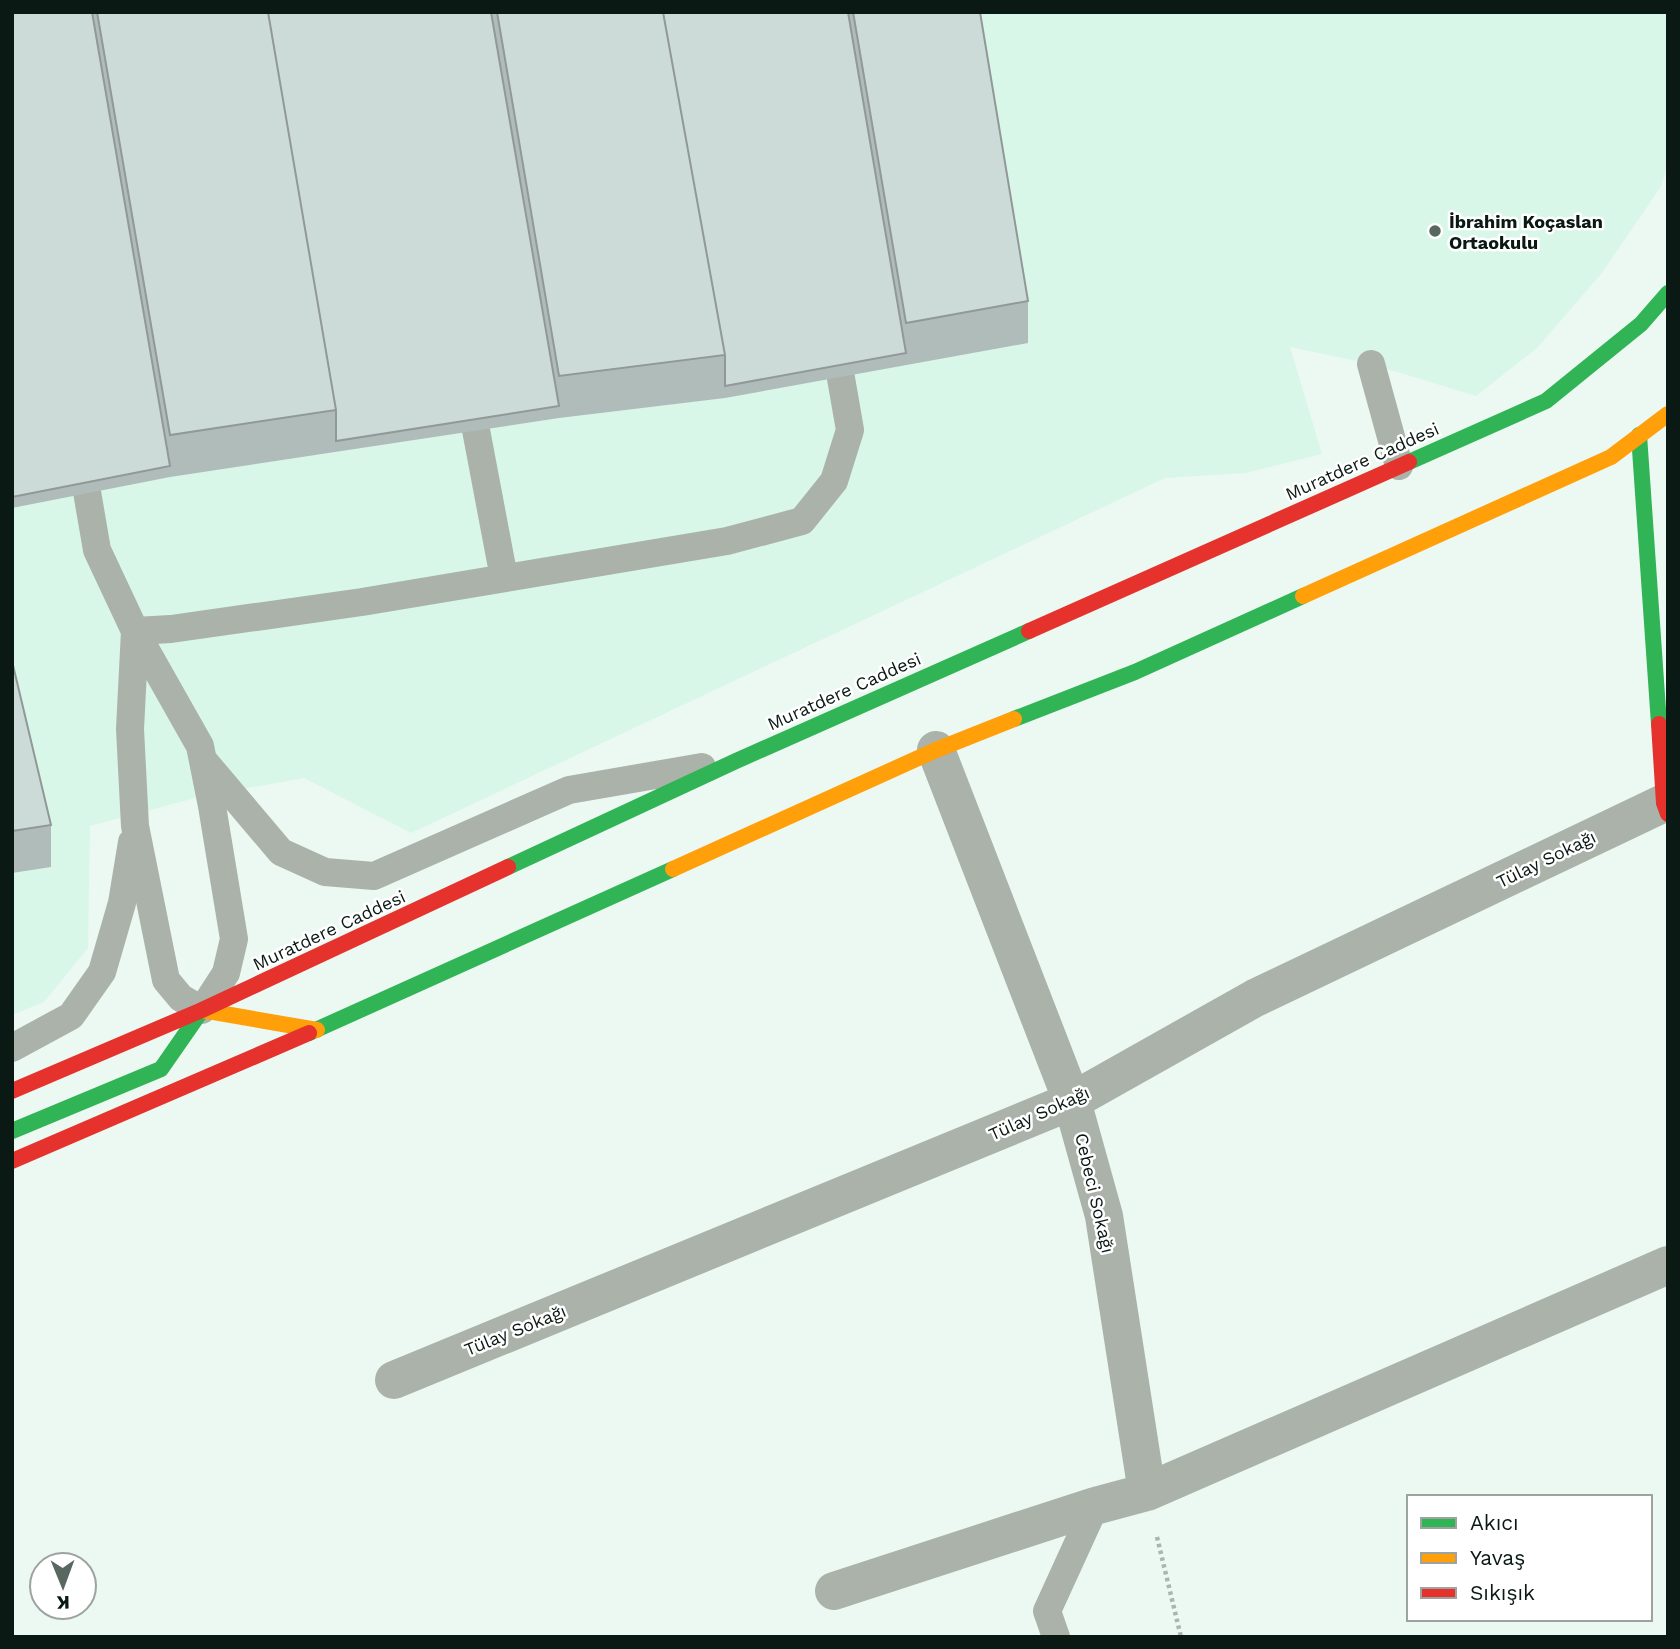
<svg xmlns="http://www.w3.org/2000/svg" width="1680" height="1649" font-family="'Work Sans',sans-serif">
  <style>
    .built { fill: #d8f7e9 }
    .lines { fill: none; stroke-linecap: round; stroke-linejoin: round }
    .path { stroke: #abb5ac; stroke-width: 4.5; stroke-dasharray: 3.5 3.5; stroke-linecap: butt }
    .lane { stroke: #aab2a9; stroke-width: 28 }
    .street { stroke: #aab2a9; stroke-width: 38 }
    .fast { stroke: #30b455; stroke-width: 16 }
    .slow { stroke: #ff9f0a; stroke-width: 16 }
    .jam { stroke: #e5322d; stroke-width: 16 }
    .wall { fill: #b0bcba }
    .building { fill: #cddbd8; stroke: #909997; stroke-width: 2 }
    .poi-dot { fill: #596761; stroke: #fff; stroke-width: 2.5 }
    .labels { text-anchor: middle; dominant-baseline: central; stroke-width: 5; stroke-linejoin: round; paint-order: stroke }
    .poi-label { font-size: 18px; font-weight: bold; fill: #0a1913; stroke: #fff; text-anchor: start }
    .street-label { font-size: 18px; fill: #0a1913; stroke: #fff }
  </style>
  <rect width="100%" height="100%" fill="#ecf8f2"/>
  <path class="built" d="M 12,12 L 1668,12 L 1668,165 L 1660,188 L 1601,274 L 1537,348 L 1476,396 L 1371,364 L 1290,347 L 1322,454 L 1246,473 L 1165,478 L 411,833 L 304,778 L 203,796 L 90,826 L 88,948 L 44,1002 L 12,1015 Z"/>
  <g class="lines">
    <path class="path" d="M 1157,1537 L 1181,1637"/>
    <path class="lane" d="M 1371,364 L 1399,466
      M 469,393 L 504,578
      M 81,457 L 97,550 L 135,631 L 171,629 L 362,602 L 727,541 L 802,521 L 834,481 L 850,430 L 834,338
      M 135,631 L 200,746 L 212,806 L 234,939 L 226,973 L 202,1010 L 181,998 L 166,980 L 135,826 L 130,729 Z
      M 204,761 L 281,852 L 325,872 L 374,876 L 569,790 L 702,767
      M 12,1048 L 71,1016 L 102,972 L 122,903 L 132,842
      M 1056,1637 L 1047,1611 L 1095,1506"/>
    <path class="street" d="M 936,750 L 1072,1101 L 1104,1216 L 1147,1492
      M 394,1380 L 1072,1101 L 1255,998 L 1664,803
      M 834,1591 L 1095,1506 L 1147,1492 L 1668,1265"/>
    <path class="fast" d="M 1639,435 L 1659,724
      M 1409,462 L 1546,401 L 1641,324 L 1668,293
      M 1014,719 L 1135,672 L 1303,596
      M 508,867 L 736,761 L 1029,631
      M 309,1033 L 673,869
      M 12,1131 L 161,1069 L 202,1010"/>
    <path class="slow" d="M 1303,596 L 1611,457 L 1668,414
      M 673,869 L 936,750 L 1014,719
      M 202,1010 L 317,1030"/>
    <path class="jam" d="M 1029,631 L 1409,462
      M 1659,724 L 1664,803 L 1668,814
      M 12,1091 L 202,1010 L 508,867
      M 12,1161 L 309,1033"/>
  </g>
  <path class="wall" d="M 12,12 L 980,12 L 1028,301 L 1028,343 L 725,398 L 559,418 L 170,477 L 12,508 Z
    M 12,661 L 51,825 L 51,867 L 12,873 Z"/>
  <path class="building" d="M 12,12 L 92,12 L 170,466 L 12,497 Z
    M 97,12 L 268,12 L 336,410 L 170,435 Z
    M 268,12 L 491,12 L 559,406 L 336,441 L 336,410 Z
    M 497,12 L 663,12 L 725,355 L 559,376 Z
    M 663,12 L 848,12 L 906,353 L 725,386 L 725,355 Z
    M 853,12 L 980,12 L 1028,301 L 906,323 Z
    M 12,661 L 51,825 L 12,831 Z"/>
  <circle class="poi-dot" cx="1435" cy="231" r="7"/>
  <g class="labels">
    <g class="poi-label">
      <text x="1449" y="221">İbrahim Koçaslan<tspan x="1449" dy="21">Ortaokulu</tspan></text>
    </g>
    <g class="street-label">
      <text transform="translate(1362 461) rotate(-24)">Muratdere Caddesi</text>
      <text transform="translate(844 691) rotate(-24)">Muratdere Caddesi</text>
      <text transform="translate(1546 859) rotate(-26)">Tülay Sokağı</text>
      <text transform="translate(329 930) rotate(-25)">Muratdere Caddesi</text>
      <text transform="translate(1039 1113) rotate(-24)">Tülay Sokağı</text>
      <text transform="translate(1095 1193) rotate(77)">Cebeci Sokağı</text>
      <text transform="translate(515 1330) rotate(-22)">Tülay Sokağı</text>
    </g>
  </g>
  <rect width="1680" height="1649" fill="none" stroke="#0a1913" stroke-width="28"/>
  <rect x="1407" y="1495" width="245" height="126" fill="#ffffff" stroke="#9da3a1" stroke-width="2"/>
  <rect x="1421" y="1518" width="35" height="10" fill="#30b455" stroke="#9da3a1" stroke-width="2"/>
  <text x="1470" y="1530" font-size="21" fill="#0a1913">Akıcı</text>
  <rect x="1421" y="1553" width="35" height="10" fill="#ff9f0a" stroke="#9da3a1" stroke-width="2"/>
  <text x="1470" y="1565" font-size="21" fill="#0a1913">Yavaş</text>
  <rect x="1421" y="1588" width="35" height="10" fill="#e5322d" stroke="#9da3a1" stroke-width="2"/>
  <text x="1470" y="1600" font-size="21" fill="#0a1913">Sıkışık</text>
  <g transform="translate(63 1586) rotate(179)"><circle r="33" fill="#ffffff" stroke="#9da3a1" stroke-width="2"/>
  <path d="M0-5L12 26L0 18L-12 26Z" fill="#596761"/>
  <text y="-10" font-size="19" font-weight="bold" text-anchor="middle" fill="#0a1913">K</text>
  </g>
</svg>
